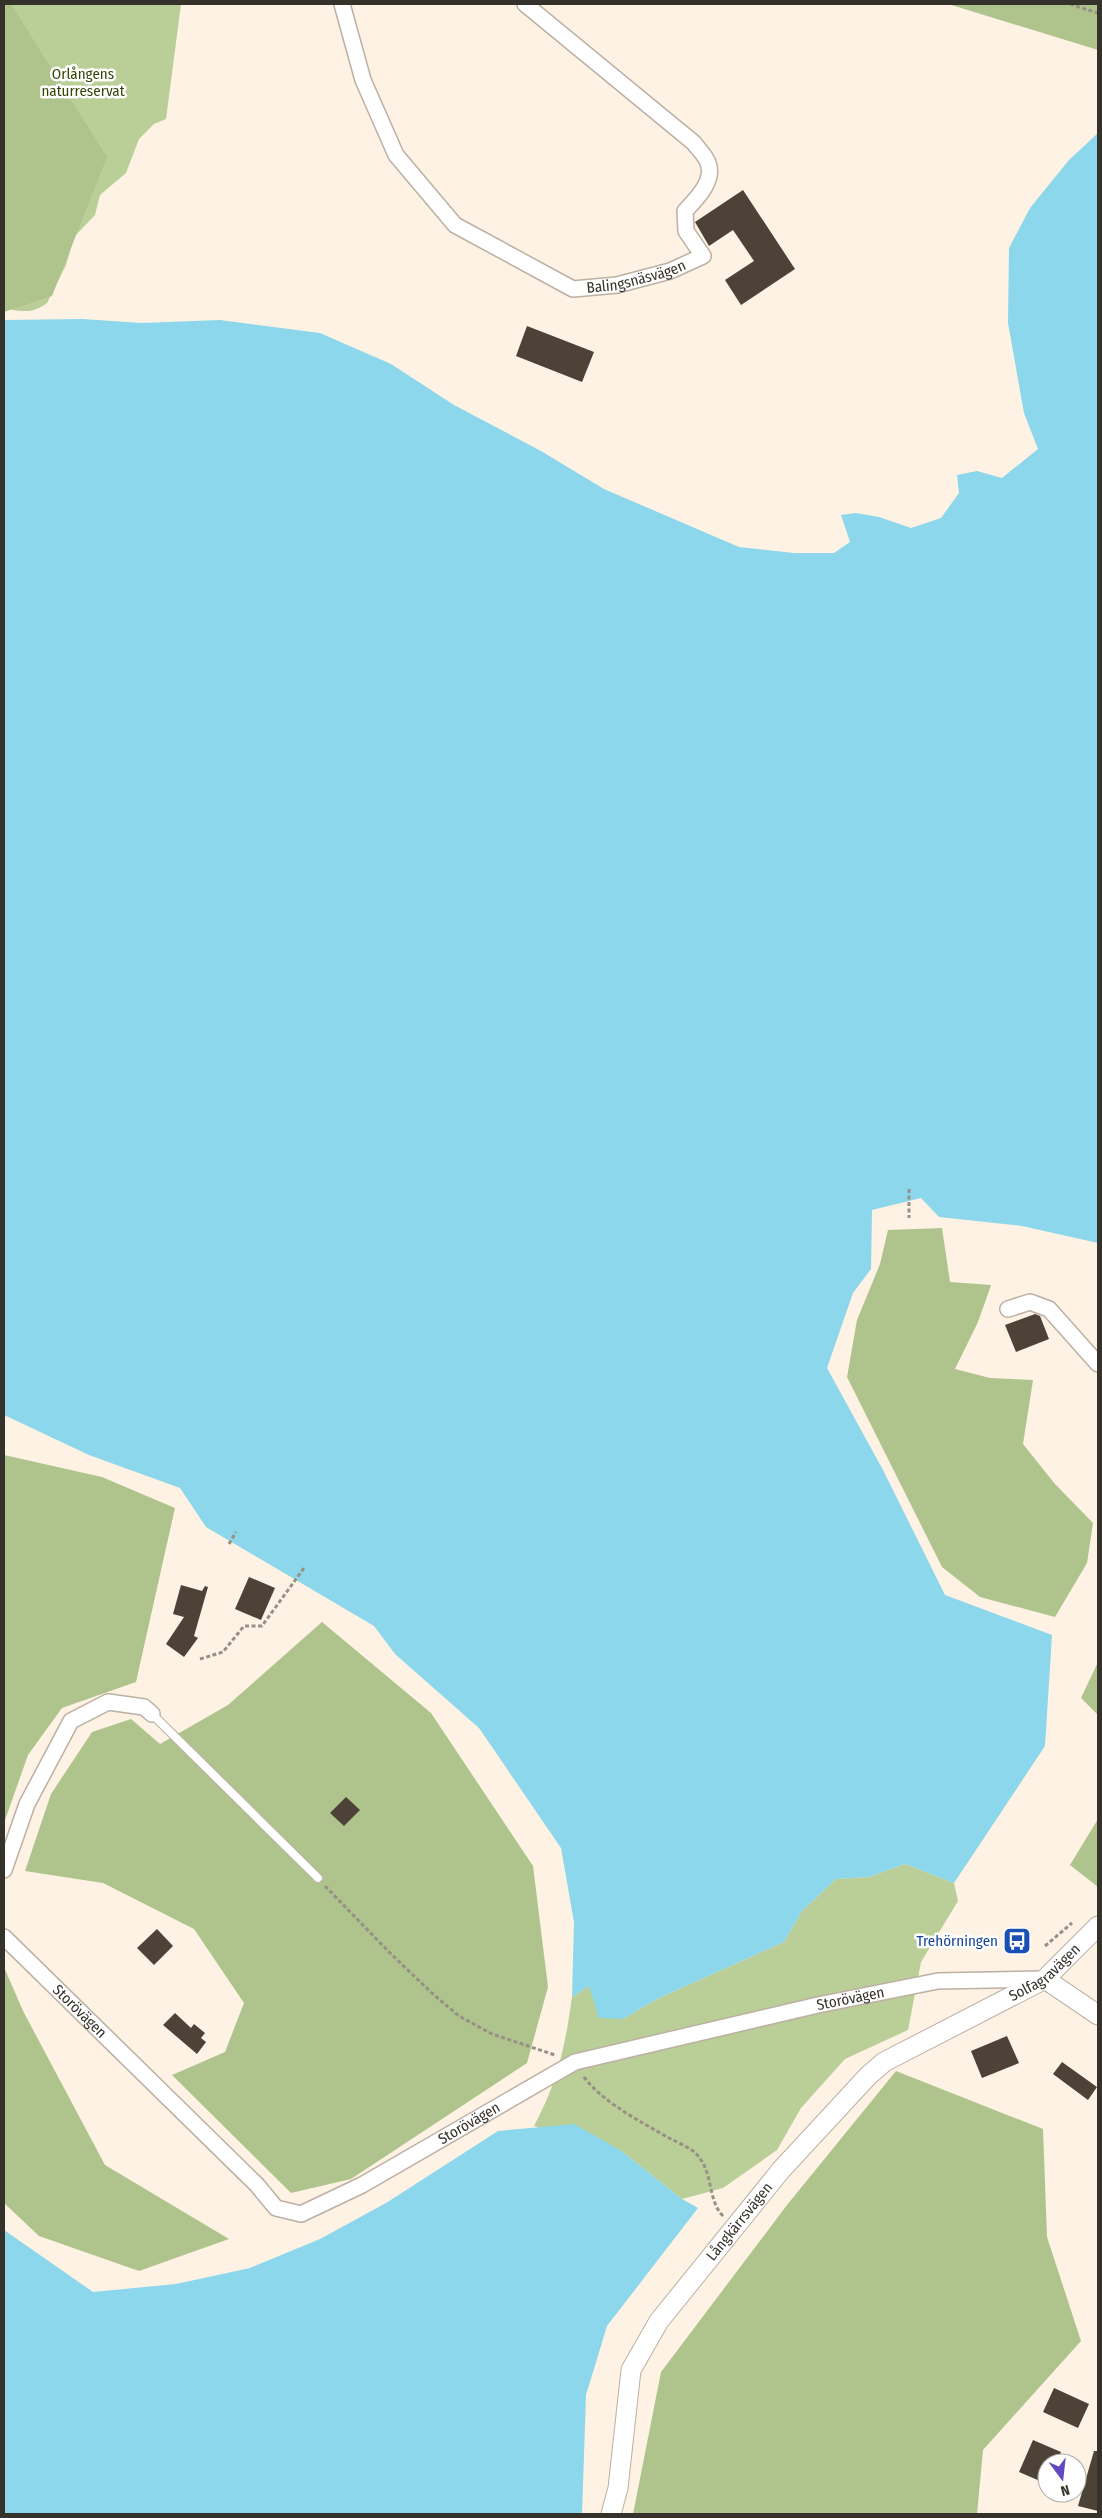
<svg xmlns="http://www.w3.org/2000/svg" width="1102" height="2518" font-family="'Fira Sans Condensed',sans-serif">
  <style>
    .green { fill: #bace97 }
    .forest { fill: #afc48c }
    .water { fill: #8cd7eb }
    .building { fill: #4c4237 }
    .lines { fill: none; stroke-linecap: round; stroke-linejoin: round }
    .service-casing { stroke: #bcb0a3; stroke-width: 10 }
    .minor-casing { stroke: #bcb0a3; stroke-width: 18 }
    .tertiary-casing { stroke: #bcb0a3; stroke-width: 21 }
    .path { stroke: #979085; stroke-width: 3; stroke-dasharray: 4 2.5; stroke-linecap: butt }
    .service { stroke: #fff; stroke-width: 8 }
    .minor { stroke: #fff; stroke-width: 15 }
    .tertiary { stroke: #fff; stroke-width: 19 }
    .labels { text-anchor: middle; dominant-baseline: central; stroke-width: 5; stroke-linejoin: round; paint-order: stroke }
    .park-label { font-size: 15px; fill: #364707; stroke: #fff }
    .street-label { font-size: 15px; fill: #35312b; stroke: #fff }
    .transit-label { font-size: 15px; fill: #164399; stroke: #fff; text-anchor: end }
  </style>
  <rect width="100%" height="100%" fill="#fdf2e3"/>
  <path class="green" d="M 4,4 L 181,4 L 166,119 L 154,124 L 139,139 L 126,173 L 100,195 L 95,215 L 74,237 L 66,265 L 47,303 C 36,312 25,312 12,310 Z
    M 905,1864 L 954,1883 L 958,1901 L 921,1962 L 908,2030 L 845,2059 L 801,2108 L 777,2150 L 723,2188 L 682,2199 L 620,2150 L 534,2126 C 558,2081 565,2047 572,1997 L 589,1986 L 623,2019 L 657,1999 L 784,1942 L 802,1911 L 836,1879 L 869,1877 Z"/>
  <path class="forest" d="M 4,4 L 11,4 L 107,157 L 52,296 L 4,312 Z
    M 948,4 L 1098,4 L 1098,50 Z
    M 942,1228 L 950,1282 L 991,1285 L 978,1322 L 955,1369 L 990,1378 L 1033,1380 L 1023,1444 L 1055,1484 L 1093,1523 L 1087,1563 L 1055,1617 L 980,1597 L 942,1567 L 847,1377 L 857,1320 L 880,1264 L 888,1230 Z
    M 4,1455 L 102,1477 L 175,1508 L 136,1682 L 62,1708 L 28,1755 L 4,1823 Z
    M 322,1622 L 431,1713 L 533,1866 L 548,1987 L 527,2063 L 351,2179 L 291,2193 L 172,2075 L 225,2052 L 244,2003 L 194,1929 L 103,1883 L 25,1871 L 51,1794 L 92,1732 L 131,1719 L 160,1744 L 228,1705 Z
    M 1098,1662 L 1098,1715 L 1081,1698 Z
    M 1098,1819 L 1098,1887 L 1070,1865 Z
    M 4,1967 L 23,2011 L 105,2165 L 229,2239 L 139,2271 L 39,2236 L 4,2203 Z
    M 896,2071 L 1043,2129 L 1047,2237 L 1081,2341 L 983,2450 L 977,2514 L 633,2514 L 661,2372 L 787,2205 Z"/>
  <path class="water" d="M 1098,133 L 1098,1243 L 1022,1226 L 939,1217 L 921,1198 L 872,1210 L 871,1269 L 853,1293 L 827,1368 L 883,1470 L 945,1595 L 1052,1635 L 1045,1746 L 954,1883 L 905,1864 L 869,1877 L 836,1879 L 802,1911 L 784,1942 L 657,1999 L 623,2019 L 599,2018 L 589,1986 L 572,1997 L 574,1922 L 561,1848 L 479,1728 L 395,1654 L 374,1626 L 206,1527 L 180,1488 L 89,1455 L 4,1415 L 4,320 L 83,319 L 141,323 L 220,320 L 320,333 L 391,364 L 454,405 L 541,451 L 604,489 L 739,547 L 793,553 L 834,553 L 850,542 L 841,515 L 856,513 L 879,517 L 911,528 L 941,518 L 959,493 L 957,475 L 977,471 L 1002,478 L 1038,449 L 1024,413 L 1008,323 L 1009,248 L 1030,208 L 1069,160 Z
    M 574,2124 L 620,2150 L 682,2199 L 698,2208 L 607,2326 L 586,2395 L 582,2514 L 4,2514 L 4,2230 L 93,2292 L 176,2284 L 250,2268 L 320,2239 L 386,2203 L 498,2131 Z"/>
  <path class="building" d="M 743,190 L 795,269 L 741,305 L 725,280 L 754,261 L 733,230 L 709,246 L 695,222 Z
    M 527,326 L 594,352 L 582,382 L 516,356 Z
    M 1035,1314 L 1040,1316 L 1049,1339 L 1016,1352 L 1005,1325 Z
    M 249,1577 L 275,1588 L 261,1620 L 235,1609 Z
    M 181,1585 L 202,1591 L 205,1586 L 208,1587 L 194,1636 L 198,1638 L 184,1657 L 166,1644 L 184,1617 L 173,1614 Z
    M 346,1797 L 360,1810 L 344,1826 L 330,1813 Z
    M 157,1929 L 173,1946 L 154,1965 L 137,1948 Z
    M 175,2013 L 191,2028 L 194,2024 L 205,2033 L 201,2038 L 206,2042 L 197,2054 L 163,2025 Z
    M 1007,2036 L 1019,2063 L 982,2078 L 971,2051 Z
    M 1062,2062 L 1097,2087 L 1088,2100 L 1053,2074 Z
    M 1054,2388 L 1089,2404 L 1078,2428 L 1043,2412 Z
    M 1033,2440 L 1061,2452 L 1057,2463 L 1047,2463 L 1047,2484 L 1019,2472 Z
    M 1094,2451 L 1098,2451 L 1098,2511 L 1078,2506 Z"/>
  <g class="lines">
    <defs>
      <path id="service" d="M 152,1714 L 318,1878"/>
      <g id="minor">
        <path id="s1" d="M 342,4 L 363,80 L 396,155 L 455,225 L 573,289 L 617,285 L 670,271 L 703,256 L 686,231 L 685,211 C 696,199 715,181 708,163 C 706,156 698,149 694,143 L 525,4"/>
        <path d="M 1008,1309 L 1030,1302 L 1049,1309 L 1098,1364"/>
        <path d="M 4,1870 L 27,1804 L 71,1721 L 108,1702 L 144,1707 L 152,1714"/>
        <path id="s2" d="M 4,1937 L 257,2185 L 276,2208 L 301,2214 L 362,2185 L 575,2062 L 818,2005 L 938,1981 L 1043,1979"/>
      </g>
      <g id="tertiary">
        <path d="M 1045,1979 L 1098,2015"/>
        <path id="s3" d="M 611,2514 L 618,2488 L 631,2370 L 659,2321 L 781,2170 L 868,2076 L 884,2062 L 1045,1979 L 1098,1926"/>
      </g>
    </defs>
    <use href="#service" class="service-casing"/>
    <use href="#minor" class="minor-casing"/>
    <use href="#tertiary" class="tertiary-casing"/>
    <path class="path" d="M 1070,4 L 1098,13
      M 909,1189 L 909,1218
      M 229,1544 L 236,1532
      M 200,1659 L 223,1652 L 244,1626 L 262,1626 L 304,1568
      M 325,1886 L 389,1952 L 434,1995 L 459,2016 L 492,2034 L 555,2055
      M 1045,1946 L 1072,1923
      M 584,2077 C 602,2102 643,2123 669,2138 C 677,2142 686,2146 693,2151 C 715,2169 706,2199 723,2216"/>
    <use href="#service" class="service"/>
    <use href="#minor" class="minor"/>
    <use href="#tertiary" class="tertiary"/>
  </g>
  <defs>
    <symbol id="bus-square" viewBox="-11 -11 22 22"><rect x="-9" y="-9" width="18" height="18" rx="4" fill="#1a4fb4" stroke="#fff"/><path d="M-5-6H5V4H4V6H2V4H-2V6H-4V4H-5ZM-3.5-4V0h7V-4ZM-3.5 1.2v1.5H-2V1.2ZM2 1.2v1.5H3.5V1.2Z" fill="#fff"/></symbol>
  </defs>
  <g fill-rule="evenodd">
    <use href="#bus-square" x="1001" y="1925" width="32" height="32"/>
  </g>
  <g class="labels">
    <g class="park-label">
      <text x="83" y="74">Orlångens<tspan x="83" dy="17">naturreservat</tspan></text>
    </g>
    <g class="street-label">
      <text stroke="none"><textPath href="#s1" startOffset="451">Balingsnäsvägen</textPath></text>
      <text stroke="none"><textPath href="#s3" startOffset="730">Solfagravägen</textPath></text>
      <text stroke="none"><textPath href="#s2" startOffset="1006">Storövägen</textPath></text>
      <text stroke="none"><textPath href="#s2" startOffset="106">Storövägen</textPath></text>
      <text stroke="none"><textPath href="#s2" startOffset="601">Storövägen</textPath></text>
      <text stroke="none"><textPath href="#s3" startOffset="330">Långkärrsvägen</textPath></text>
    </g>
    <g class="transit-label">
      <text x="998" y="1941">Trehörningen</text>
    </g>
  </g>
  <rect width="1102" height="2518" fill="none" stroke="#35312b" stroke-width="10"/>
  <g transform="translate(1062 2478) rotate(165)"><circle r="24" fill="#ffffff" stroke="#aeadaa"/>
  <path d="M0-4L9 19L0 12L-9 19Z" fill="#6248c1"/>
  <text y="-8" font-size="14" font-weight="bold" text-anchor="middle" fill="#35312b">N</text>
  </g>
</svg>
